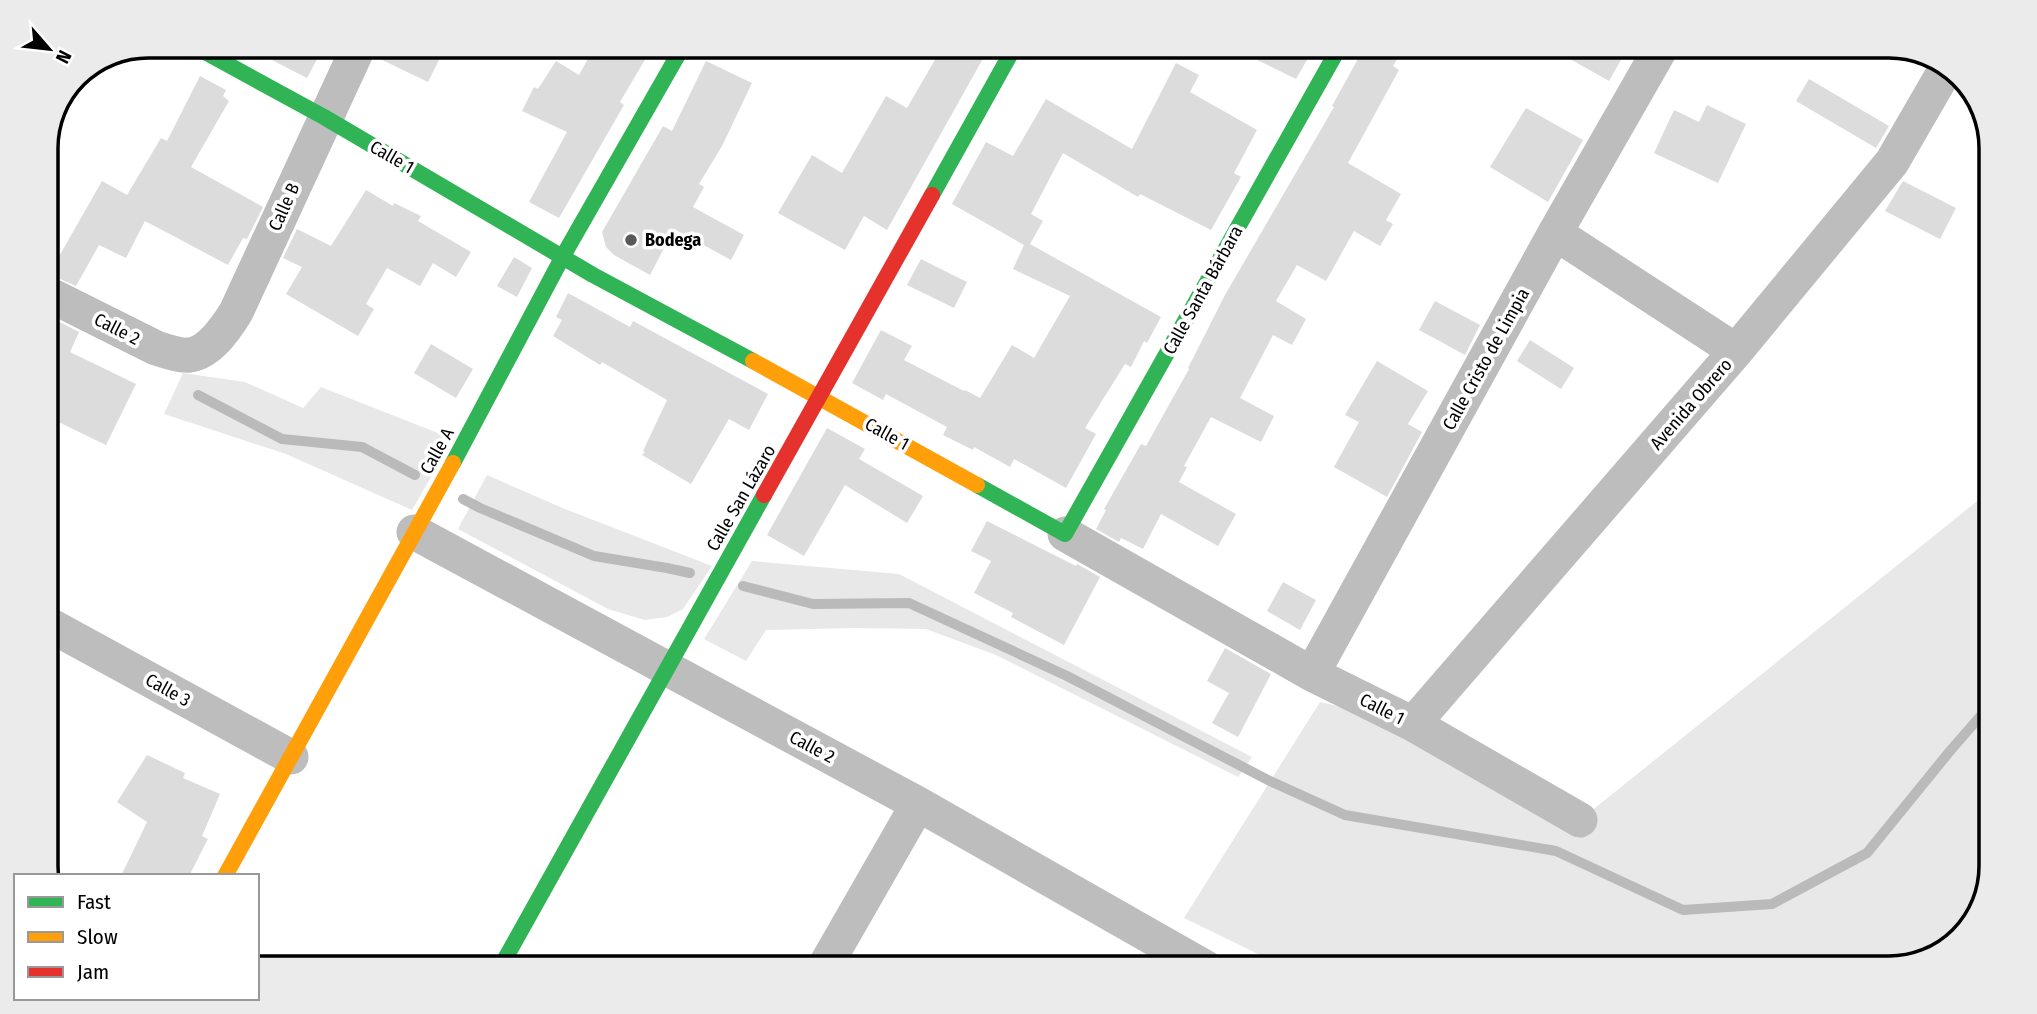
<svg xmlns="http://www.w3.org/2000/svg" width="2037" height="1014" font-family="'Fira Sans Condensed',sans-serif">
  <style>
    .green { fill: #e8e8e8 }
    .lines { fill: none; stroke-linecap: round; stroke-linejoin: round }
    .stream { stroke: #bababa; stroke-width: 10 }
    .building { fill: #dcdcdc }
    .street { stroke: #bdbdbd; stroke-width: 35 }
    .fast { stroke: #30b455; stroke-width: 16 }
    .slow { stroke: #ff9f0a; stroke-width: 16 }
    .jam { stroke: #e5322d; stroke-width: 16 }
    .poi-dot { fill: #595959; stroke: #fff; stroke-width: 2.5 }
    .labels { text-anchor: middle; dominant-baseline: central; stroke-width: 7; stroke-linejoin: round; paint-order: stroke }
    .street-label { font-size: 18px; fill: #000; stroke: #fff }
    .poi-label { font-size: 18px; font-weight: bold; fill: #000; stroke: #fff; text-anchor: start }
    .rim { fill: none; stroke: #000; stroke-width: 3.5 }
  </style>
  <rect width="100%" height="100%" fill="#fff"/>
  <path class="green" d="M 183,373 L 245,382 L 303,408 L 321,387 L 453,439 L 412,510 L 286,454 L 164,414 Z
    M 487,475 L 565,509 L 712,566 L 683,609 L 667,617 L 645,620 L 608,609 L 458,529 Z
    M 1991,490 L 1991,866 L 1981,911 L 1946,952 L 1890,968 L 1287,968 L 1184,918 L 1320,702 L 1413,724 L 1580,820 Z
    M 752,561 L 899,574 L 1252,757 L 1238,777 L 996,655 L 926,629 L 856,628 L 766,630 L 746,661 L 704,639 Z"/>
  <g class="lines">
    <path class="stream" d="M 198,395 L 282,439 L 362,447 L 415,475
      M 463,499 L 480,508 L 594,556 L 667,568 L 690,573
      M 743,586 L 813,604 L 909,603 L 1067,676 L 1270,781 L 1345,815 L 1556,851 L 1683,910 L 1772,904 L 1867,853 L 1950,751 L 1991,704"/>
  </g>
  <path class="building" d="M 245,46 L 324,46 L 307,78 Z
    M 379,46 L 446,46 L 428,82 L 376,57 Z
    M 595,46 L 653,46 L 620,102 L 624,105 L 559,218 L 529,202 L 567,132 L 522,111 L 534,87 L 538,89 L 556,61 L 579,75 Z
    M 943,46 L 990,46 L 887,230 L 864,216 L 845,250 L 778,213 L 812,155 L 842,173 L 886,96 L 907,108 Z
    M 1229,46 L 1315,46 L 1296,79 Z
    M 1362,46 L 1405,46 L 1393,66 L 1399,70 L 1348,163 L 1401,194 L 1386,220 L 1393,224 L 1380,246 L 1354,231 L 1326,281 L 1297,265 L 1276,301 L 1306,319 L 1292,345 L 1273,335 L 1240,398 L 1274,416 L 1261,442 L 1211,417 L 1184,466 L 1187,467 L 1179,482 L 1236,514 L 1218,546 L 1161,514 L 1143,549 L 1121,538 L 1119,542 L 1096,529 L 1106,510 L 1104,509 L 1141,444 L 1146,446 L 1189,369 L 1188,368 L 1225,295 L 1334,107 L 1332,106 L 1359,57 Z
    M 1547,46 L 1629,46 L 1609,81 Z
    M 706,61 L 752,83 L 722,146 L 699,184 L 704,187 L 693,207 L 744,235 L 731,260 L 674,229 L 650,275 L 614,255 L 606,247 L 602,232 L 663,126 L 672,131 Z
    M 1176,63 L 1199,75 L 1190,92 L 1257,130 L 1234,173 L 1241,177 L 1211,230 L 1140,194 L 1138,197 L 1063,153 L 1031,214 L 1043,221 L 1030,244 L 1161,317 L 1147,343 L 1144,341 L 1131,367 L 1125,364 L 1085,428 L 1096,434 L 1066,488 L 1014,459 L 1010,467 L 974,447 L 973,450 L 943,435 L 947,427 L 886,394 L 883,400 L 852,383 L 881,330 L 912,346 L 904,360 L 964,391 L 965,390 L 980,398 L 1012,345 L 1034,358 L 1070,296 L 1013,269 L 1024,245 L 952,204 L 986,142 L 1013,156 L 1046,99 L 1132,149 Z
    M 200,76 L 226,90 L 223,96 L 229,101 L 191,167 L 263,207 L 247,239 L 243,238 L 228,265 L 145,221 L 126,258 L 99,245 L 76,286 L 49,274 L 102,181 L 127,195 L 161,138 L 167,141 Z
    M 1809,79 L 1889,126 L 1876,148 L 1796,101 Z
    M 1707,105 L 1746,124 L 1718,183 L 1654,153 L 1674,110 L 1699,122 Z
    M 1526,108 L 1583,140 L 1548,202 L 1490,167 Z
    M 1903,181 L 1956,208 L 1940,239 L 1885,211 Z
    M 366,190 L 393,206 L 394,203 L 421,216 L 418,221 L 471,252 L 456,277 L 433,263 L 420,286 L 387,268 L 366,304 L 374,309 L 358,336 L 286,294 L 302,267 L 283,258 L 297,229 L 331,246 Z
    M 514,257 L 532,268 L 517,297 L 497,286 Z
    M 921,259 L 967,282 L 954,308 L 907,285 Z
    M 568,293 L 630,327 L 633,321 L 768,394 L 749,430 L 729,419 L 691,484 L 642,455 L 645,452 L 643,451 L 667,400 L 602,362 L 600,365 L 553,336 L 562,320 L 556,317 Z
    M 1435,301 L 1480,325 L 1465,355 L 1419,330 Z
    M 46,315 L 79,332 L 70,352 L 136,384 L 106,445 L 46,416 Z
    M 1530,340 L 1574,368 L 1561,389 L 1517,361 Z
    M 431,344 L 473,369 L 456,398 L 414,373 Z
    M 1377,361 L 1428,391 L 1408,424 L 1422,432 L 1387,497 L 1334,467 L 1359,422 L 1345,415 Z
    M 827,428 L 865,449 L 859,459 L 923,496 L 907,523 L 845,485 L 804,556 L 767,535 Z
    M 987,521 L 1076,566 L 1077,564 L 1100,577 L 1064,645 L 1011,617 L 1013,613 L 974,593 L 991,561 L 971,551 Z
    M 1283,582 L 1316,600 L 1300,630 L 1267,611 Z
    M 1225,648 L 1271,674 L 1238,737 L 1212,723 L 1229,693 L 1207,681 Z
    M 147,755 L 185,773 L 183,778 L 220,794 L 202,836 L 208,839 L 189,876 L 121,876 L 147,822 L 117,802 Z"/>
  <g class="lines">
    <path class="street" d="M 1555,233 L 1736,351
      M 46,293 L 156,348 C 166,351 179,356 190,355 C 210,352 226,328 236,312 L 359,46
      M 414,532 L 918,804 L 1206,968
      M 1065,534 L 1312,674 L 1413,724 L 1580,820
      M 46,623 L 291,757
      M 1312,674 L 1555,233 L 1662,46
      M 1413,724 L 1736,351 L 1892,162 L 1947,67
      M 824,968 L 918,804"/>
    <path class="fast" d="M 194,46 L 324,117 L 593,275 L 753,361
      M 932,195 L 1015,46
      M 453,463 L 563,256 L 683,46
      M 977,485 L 1065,534 L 1340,46
      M 500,968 L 764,495"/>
    <path class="slow" d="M 753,361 L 977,485
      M 225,876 L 453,463"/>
    <path class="jam" d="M 764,495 L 932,195"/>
  </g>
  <circle class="poi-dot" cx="631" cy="240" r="7"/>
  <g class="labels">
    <g class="street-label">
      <text transform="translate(392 157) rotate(30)">Calle 1</text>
      <text transform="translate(284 207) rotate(-66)">Calle B</text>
      <text transform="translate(1203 290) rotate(-61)">Calle Santa Bárbara</text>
      <text transform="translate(117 329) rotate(27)">Calle 2</text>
      <text transform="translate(1486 359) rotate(-61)">Calle Cristo de Limpia</text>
      <text transform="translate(1691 404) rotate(-49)">Avenida Obrero</text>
      <text transform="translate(887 434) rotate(29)">Calle 1</text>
      <text transform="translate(437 451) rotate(-61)">Calle A</text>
      <text transform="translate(741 498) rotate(-60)">Calle San Lázaro</text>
      <text transform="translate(168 690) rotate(29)">Calle 3</text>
      <text transform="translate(1382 709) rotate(27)">Calle 1</text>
      <text transform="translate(812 747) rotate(28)">Calle 2</text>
    </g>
    <g class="poi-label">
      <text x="645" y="240">Bodega</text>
    </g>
  </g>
  <path d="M0 0H2037V1014H0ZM148 58H1889A90 90 0 0 1 1979 148V866A90 90 0 0 1 1889 956H148A90 90 0 0 1 58 866V148A90 90 0 0 1 148 58Z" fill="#ebebeb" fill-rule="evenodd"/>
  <path class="rim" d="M148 58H1889A90 90 0 0 1 1979 148V866A90 90 0 0 1 1889 956H148A90 90 0 0 1 58 866V148A90 90 0 0 1 148 58Z"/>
  <rect x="14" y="874" width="245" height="126" fill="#ffffff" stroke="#999999" stroke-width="2"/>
  <rect x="28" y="897" width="35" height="10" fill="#30b455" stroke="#999999" stroke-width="2"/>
  <text x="77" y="909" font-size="21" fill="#000000">Fast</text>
  <rect x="28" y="932" width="35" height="10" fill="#ff9f0a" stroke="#999999" stroke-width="2"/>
  <text x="77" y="944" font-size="21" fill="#000000">Slow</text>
  <rect x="28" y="967" width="35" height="10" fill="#e5322d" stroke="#999999" stroke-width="2"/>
  <text x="77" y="979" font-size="21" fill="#000000">Jam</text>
  <g transform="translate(49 49) rotate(118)" stroke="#ffffff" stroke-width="5" paint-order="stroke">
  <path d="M0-5L12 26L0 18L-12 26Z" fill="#000000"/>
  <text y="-10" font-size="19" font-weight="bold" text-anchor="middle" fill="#000000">N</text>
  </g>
</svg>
